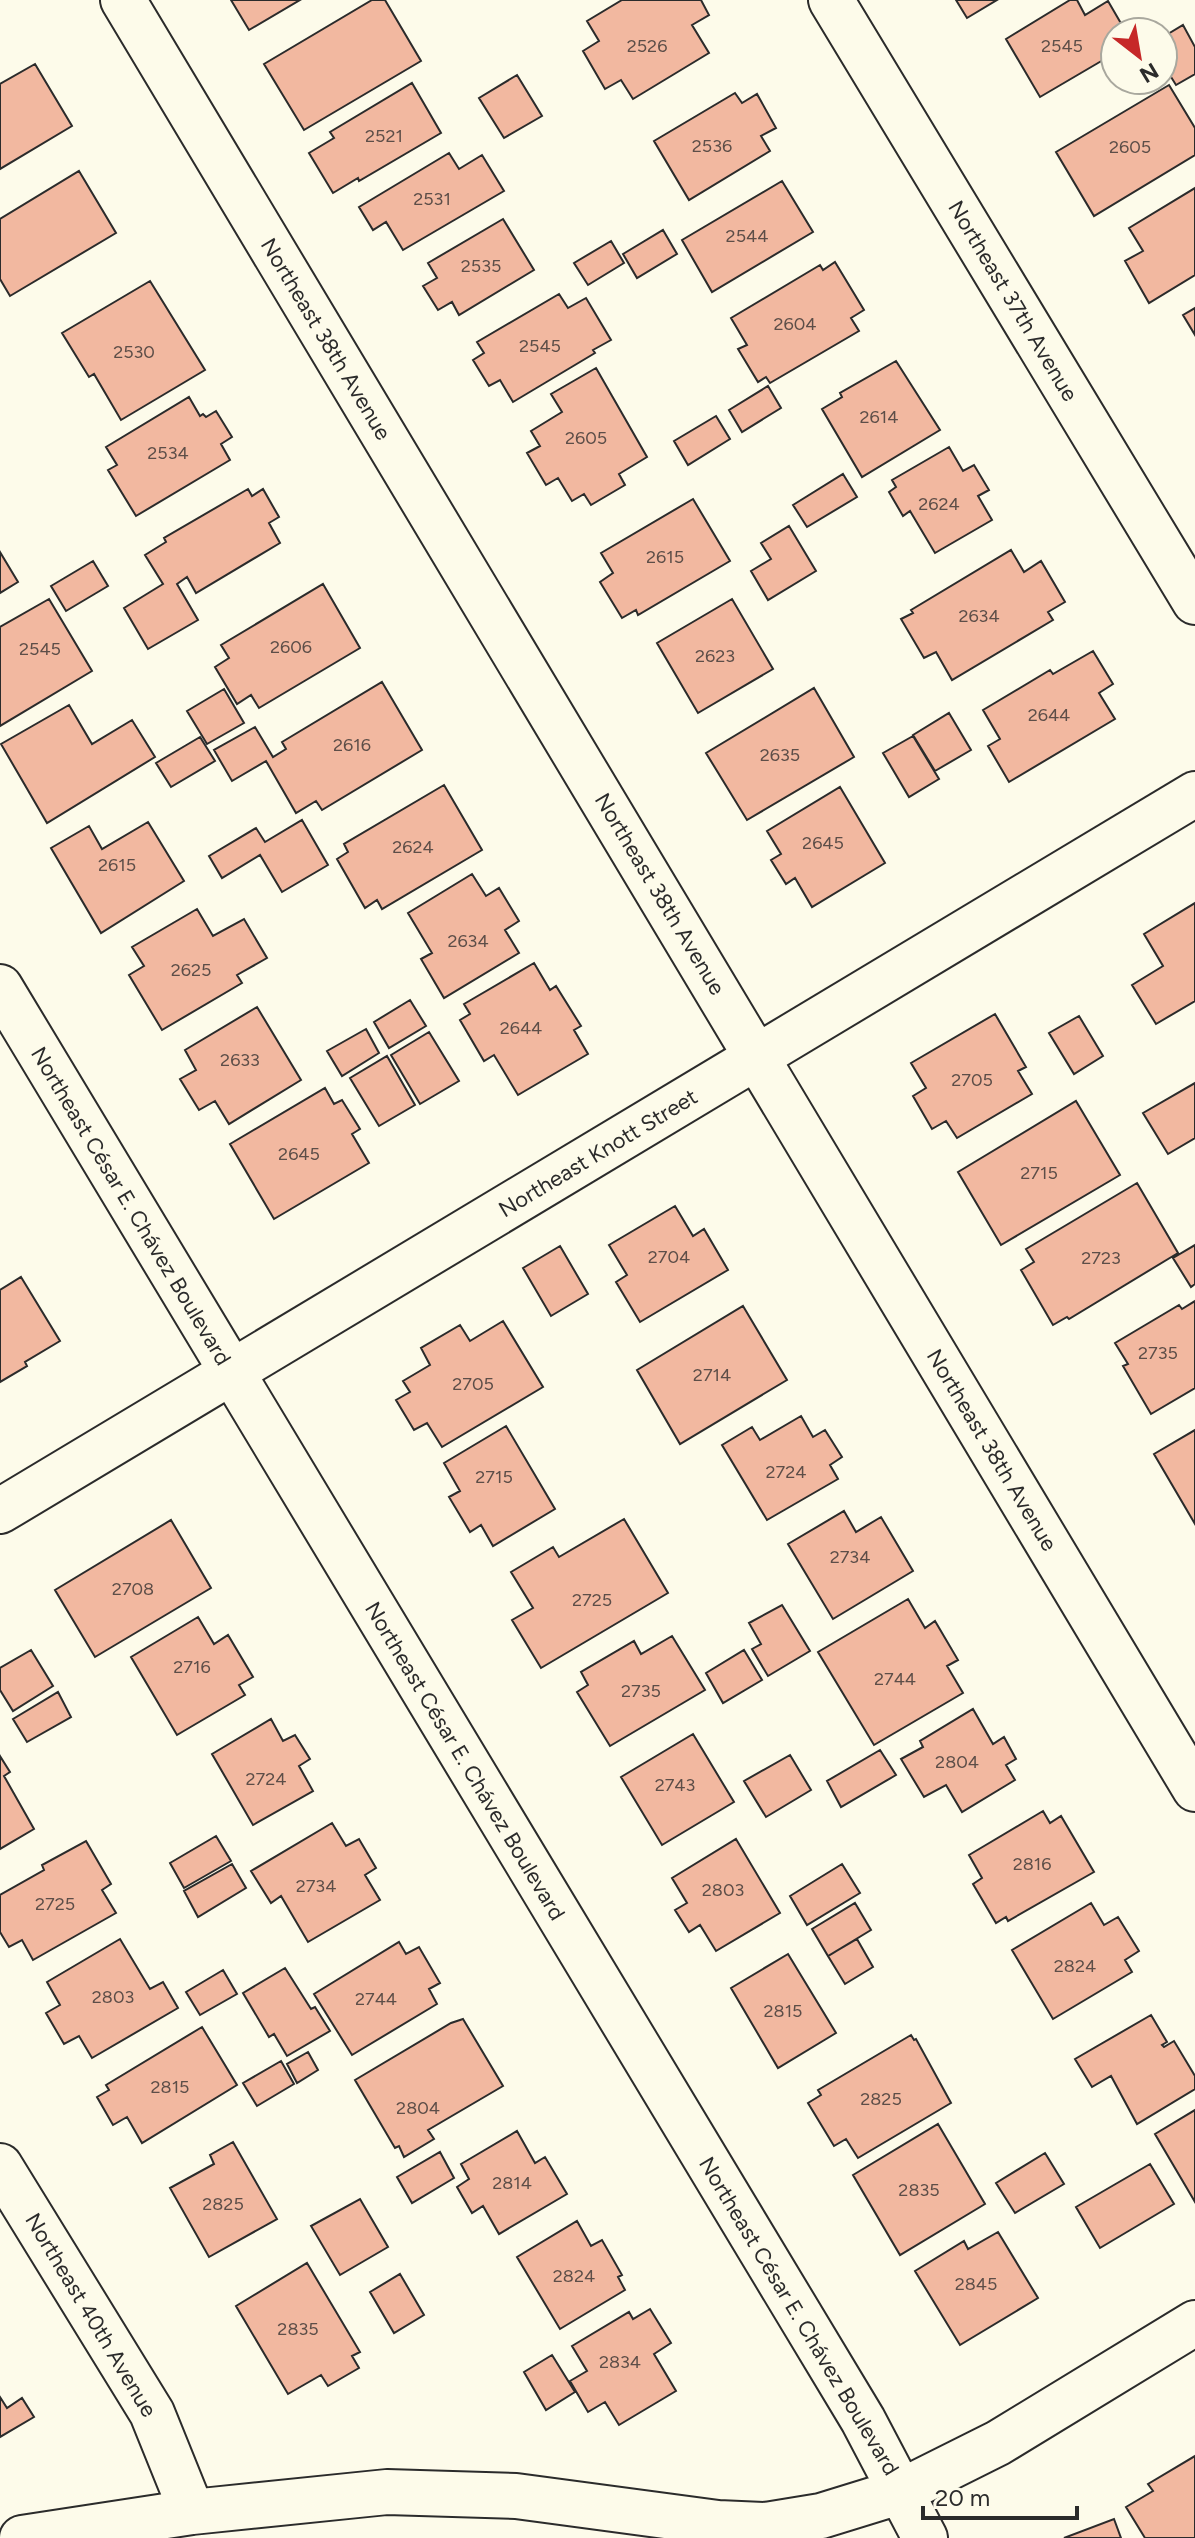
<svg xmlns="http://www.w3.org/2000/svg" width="1195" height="2538" font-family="Figtree,sans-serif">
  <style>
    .building { fill: #f2b8a0; stroke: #2b2b2b; stroke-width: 2 }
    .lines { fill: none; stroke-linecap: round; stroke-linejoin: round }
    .street-casing { stroke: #2b2b2b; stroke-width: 48 }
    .secondary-casing { stroke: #2b2b2b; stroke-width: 48 }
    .street { stroke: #fdfbea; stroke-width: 44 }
    .secondary { stroke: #fdfbea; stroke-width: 44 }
    .labels { text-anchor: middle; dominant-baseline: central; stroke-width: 6; stroke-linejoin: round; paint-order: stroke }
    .number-label { font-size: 18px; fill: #5d4e48 }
    .street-label { font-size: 22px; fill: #2b2b2b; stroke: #fdfbea }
  </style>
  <rect width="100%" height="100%" fill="#fdfbea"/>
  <path class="building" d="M 231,0 L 300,0 L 249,30 Z
    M 372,0 L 385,0 L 421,61 L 304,130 L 264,64 Z
    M 622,0 L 701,0 L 709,15 L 692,25 L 709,53 L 633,99 L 621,80 L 605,89 L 583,51 L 599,41 L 587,21 Z
    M 956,0 L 997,0 L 967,18 Z
    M 1070,0 L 1077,0 L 1085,15 L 1108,1 L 1126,32 L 1115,32 L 1115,53 L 1040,97 L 1006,39 Z
    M 1183,25 L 1195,47 L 1195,74 L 1176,85 L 1163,64 L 1163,37 Z
    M 35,64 L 72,126 L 0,169 L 0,84 Z
    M 517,75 L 542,116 L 504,138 L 479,98 Z
    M 412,83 L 441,133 L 359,181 L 358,178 L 333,193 L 309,153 L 334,138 L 330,132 Z
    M 1169,85 L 1195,128 L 1195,155 L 1094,216 L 1056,152 Z
    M 735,93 L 742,103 L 757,94 L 776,128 L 761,136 L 770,151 L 689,200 L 654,141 Z
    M 449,153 L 459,169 L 482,155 L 504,191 L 403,250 L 386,222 L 373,230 L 359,207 Z
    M 79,171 L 116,233 L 10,296 L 0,279 L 0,219 Z
    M 782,181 L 813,232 L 712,292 L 682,240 Z
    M 1195,188 L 1195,275 L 1149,303 L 1125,261 L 1143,251 L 1129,228 Z
    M 503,219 L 534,270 L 459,315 L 452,302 L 438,310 L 423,286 L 437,278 L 428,263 Z
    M 663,230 L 677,254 L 637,278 L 623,254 Z
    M 611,241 L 624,263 L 588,285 L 574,263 Z
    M 835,262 L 864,310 L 851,318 L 859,331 L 770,383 L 766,377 L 758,382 L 738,349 L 747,345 L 731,318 L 820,265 L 823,270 Z
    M 150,281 L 205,370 L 121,420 L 94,374 L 89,377 L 62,333 Z
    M 559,294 L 568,308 L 586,298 L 611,340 L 593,350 L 595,353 L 513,402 L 500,380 L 489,386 L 473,360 L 484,353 L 477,342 Z
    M 1195,308 L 1195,335 L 1183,315 Z
    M 896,361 L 940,430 L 862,477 L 822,409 L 842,397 L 840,393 Z
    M 596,368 L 647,457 L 619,474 L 625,485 L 591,505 L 584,494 L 572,501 L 558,478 L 546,485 L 527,453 L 540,446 L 531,431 L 562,412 L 551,394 Z
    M 768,386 L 781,408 L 742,432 L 729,410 Z
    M 189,397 L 200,416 L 203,414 L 206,417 L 216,411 L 232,437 L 221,444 L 230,460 L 136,516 L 108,470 L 117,465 L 106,447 Z
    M 716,416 L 730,439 L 688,465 L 674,441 Z
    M 949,447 L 963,471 L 974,465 L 989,490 L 978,496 L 992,520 L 935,553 L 910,511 L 903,516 L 889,492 L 896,487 L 892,480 Z
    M 843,474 L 857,497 L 807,527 L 793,505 Z
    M 248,489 L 252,496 L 263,489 L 279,517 L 269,523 L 280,543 L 196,593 L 187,577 L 177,584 L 198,620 L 148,649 L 124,608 L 163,584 L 145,555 L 166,542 L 164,538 Z
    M 693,499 L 730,561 L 638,615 L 636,610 L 622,618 L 600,582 L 613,573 L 601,553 Z
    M 789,526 L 816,571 L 768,600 L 751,571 L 771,559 L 761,543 Z
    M 1011,550 L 1024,572 L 1041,561 L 1065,602 L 1048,612 L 1053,620 L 952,680 L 936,652 L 924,658 L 901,619 L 913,613 L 911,610 Z
    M 0,552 L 18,582 L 0,593 Z
    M 93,561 L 108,586 L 66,611 L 51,586 Z
    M 323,584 L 360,648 L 259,708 L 251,695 L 237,704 L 215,667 L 229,658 L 221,645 Z
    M 49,599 L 92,671 L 0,726 L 0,627 Z
    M 732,599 L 773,669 L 698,713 L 657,643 Z
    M 1093,651 L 1113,684 L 1099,693 L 1115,719 L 1009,782 L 988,746 L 1000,739 L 983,710 L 1050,670 L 1053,674 Z
    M 382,682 L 422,750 L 322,810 L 316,801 L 296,813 L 266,761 L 232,781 L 214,750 L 255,727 L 273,757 L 286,749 L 282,742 Z
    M 814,688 L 854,757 L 747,820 L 706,753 Z
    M 224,689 L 244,723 L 207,744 L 187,711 Z
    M 69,705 L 92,744 L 132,720 L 155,757 L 47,823 L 1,744 Z
    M 949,713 L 971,750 L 935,771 L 913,735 Z
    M 913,736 L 939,779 L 909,797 L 883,753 Z
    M 200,737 L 215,761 L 171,787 L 156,763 Z
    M 444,785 L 482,850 L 382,909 L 377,900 L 365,908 L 337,859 L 348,852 L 344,844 Z
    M 840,787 L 885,863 L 812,907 L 795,878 L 786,884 L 771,860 L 781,854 L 767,831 Z
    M 302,820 L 328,865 L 282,892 L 260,855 L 222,878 L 209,856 L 256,828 L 265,842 Z
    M 148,822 L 184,881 L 101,933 L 51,848 L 89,826 L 102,849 Z
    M 472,874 L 486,896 L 499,888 L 519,921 L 505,930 L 519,953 L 444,998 L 421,959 L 432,953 L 408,913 Z
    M 1195,903 L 1195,1001 L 1156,1024 L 1132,985 L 1163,966 L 1144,934 Z
    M 197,909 L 213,936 L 244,919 L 267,958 L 237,975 L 242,983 L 162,1030 L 129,975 L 144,966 L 132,947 Z
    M 534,963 L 550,990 L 556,986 L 581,1026 L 574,1030 L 588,1054 L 518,1095 L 494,1055 L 484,1061 L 460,1020 L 470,1014 L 464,1004 Z
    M 410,1000 L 426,1026 L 389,1048 L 374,1022 Z
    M 257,1007 L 301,1080 L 229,1124 L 215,1101 L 199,1110 L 180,1079 L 196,1070 L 185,1050 Z
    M 995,1014 L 1026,1067 L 1018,1071 L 1032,1094 L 957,1138 L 946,1121 L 932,1129 L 913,1096 L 926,1088 L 911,1063 Z
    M 1079,1016 L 1103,1056 L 1074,1074 L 1049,1033 Z
    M 366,1029 L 379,1053 L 342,1076 L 327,1051 Z
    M 429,1032 L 459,1081 L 420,1104 L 391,1055 Z
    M 387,1056 L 415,1105 L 379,1126 L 350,1078 Z
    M 1195,1083 L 1195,1138 L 1168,1154 L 1143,1113 Z
    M 325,1088 L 334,1104 L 342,1100 L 360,1129 L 352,1134 L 369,1163 L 274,1219 L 230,1144 Z
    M 1076,1101 L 1120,1175 L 1001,1245 L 958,1172 Z
    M 1137,1183 L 1178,1253 L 1069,1319 L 1067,1317 L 1053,1325 L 1021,1270 L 1034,1262 L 1026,1249 Z
    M 675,1206 L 693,1236 L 704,1229 L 728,1270 L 640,1322 L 616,1282 L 627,1275 L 609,1245 Z
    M 1195,1245 L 1195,1284 L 1191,1287 L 1173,1258 Z
    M 560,1246 L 588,1294 L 551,1316 L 523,1268 Z
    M 21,1277 L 60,1341 L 25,1362 L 27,1366 L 0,1382 L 0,1290 Z
    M 1195,1301 L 1195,1388 L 1151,1414 L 1123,1366 L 1128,1364 L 1115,1343 L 1179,1305 L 1182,1309 Z
    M 743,1306 L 787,1380 L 680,1444 L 637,1370 Z
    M 503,1321 L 543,1387 L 442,1447 L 427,1423 L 414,1430 L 396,1400 L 410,1392 L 403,1381 L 430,1365 L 421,1348 L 460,1325 L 470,1341 Z
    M 801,1416 L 813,1437 L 825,1430 L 842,1457 L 830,1465 L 838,1479 L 767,1520 L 722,1445 L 752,1427 L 760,1440 Z
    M 506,1426 L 555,1509 L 493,1546 L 481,1525 L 470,1532 L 449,1497 L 460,1491 L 444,1463 Z
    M 1195,1430 L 1195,1524 L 1154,1454 Z
    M 844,1511 L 856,1532 L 881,1517 L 913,1571 L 833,1619 L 788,1544 Z
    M 624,1519 L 668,1593 L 541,1668 L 512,1620 L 533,1608 L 511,1572 L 553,1547 L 559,1557 Z
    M 171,1520 L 211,1588 L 95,1657 L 55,1590 Z
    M 908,1599 L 925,1628 L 935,1621 L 958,1660 L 947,1666 L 963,1693 L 874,1745 L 818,1652 Z
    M 782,1605 L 810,1651 L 768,1676 L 752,1649 L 761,1644 L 749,1623 Z
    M 198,1617 L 214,1644 L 228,1635 L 253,1677 L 239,1685 L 245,1695 L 177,1735 L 131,1657 Z
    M 672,1636 L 705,1690 L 610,1746 L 577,1692 L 588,1685 L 581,1672 L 634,1641 L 641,1654 Z
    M 31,1650 L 53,1686 L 13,1711 L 0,1690 L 0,1668 Z
    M 744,1650 L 762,1680 L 723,1703 L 706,1673 Z
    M 58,1692 L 71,1717 L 27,1742 L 13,1719 Z
    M 973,1709 L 993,1744 L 1004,1737 L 1016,1759 L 1006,1765 L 1015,1780 L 962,1812 L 946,1785 L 924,1797 L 901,1759 L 923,1747 L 920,1741 Z
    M 271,1719 L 283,1741 L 295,1735 L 310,1759 L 299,1766 L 313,1791 L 253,1825 L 212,1754 Z
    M 693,1734 L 734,1802 L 662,1845 L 621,1777 Z
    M 880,1750 L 896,1775 L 841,1807 L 827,1781 Z
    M 790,1755 L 811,1790 L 766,1817 L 744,1781 Z
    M 0,1756 L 10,1772 L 4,1776 L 34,1829 L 0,1849 Z
    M 1043,1811 L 1050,1823 L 1061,1816 L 1094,1872 L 1008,1921 L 1006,1917 L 996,1923 L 973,1884 L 982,1878 L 969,1855 Z
    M 332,1823 L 346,1846 L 359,1839 L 376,1868 L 365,1875 L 380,1900 L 308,1942 L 281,1896 L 271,1903 L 251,1871 Z
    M 216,1836 L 231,1861 L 184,1888 L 170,1863 Z
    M 736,1839 L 780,1913 L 716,1951 L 700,1925 L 689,1932 L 675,1910 L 687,1903 L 672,1878 Z
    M 86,1841 L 111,1884 L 102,1890 L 116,1913 L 33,1960 L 22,1940 L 9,1947 L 0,1932 L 0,1895 L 44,1870 L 42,1865 Z
    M 232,1864 L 246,1888 L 198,1917 L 184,1891 Z
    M 842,1864 L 860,1893 L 807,1925 L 790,1896 Z
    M 855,1903 L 871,1930 L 828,1956 L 812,1929 Z
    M 1091,1903 L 1104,1925 L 1118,1917 L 1139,1951 L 1125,1960 L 1132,1972 L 1053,2019 L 1012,1950 Z
    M 120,1939 L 150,1989 L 163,1982 L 178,2008 L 92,2058 L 79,2036 L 64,2044 L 46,2013 L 60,2005 L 47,1982 Z
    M 857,1939 L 873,1967 L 845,1984 L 828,1956 Z
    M 399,1942 L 406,1954 L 419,1947 L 440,1983 L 429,1989 L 437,2004 L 352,2055 L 314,1994 Z
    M 788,1954 L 836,2033 L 778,2068 L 731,1988 Z
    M 285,1968 L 311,2009 L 315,2007 L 330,2031 L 287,2056 L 274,2034 L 269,2037 L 243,1993 Z
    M 223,1970 L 237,1994 L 200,2015 L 186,1992 Z
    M 1151,2015 L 1167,2042 L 1162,2045 L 1164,2047 L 1174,2041 L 1195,2076 L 1195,2089 L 1137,2124 L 1111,2076 L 1092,2087 L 1075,2059 Z
    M 463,2019 L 503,2086 L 428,2130 L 434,2139 L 404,2157 L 399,2146 L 395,2148 L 355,2080 L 451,2023 Z
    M 202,2027 L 237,2085 L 142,2143 L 127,2117 L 113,2125 L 97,2097 L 109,2090 L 106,2085 Z
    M 911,2035 L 914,2040 L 916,2039 L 951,2103 L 858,2158 L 846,2139 L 834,2146 L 808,2103 L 821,2095 L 818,2090 Z
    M 308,2052 L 318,2070 L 297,2083 L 287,2064 Z
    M 281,2061 L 294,2084 L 257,2106 L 243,2083 Z
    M 1195,2110 L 1195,2202 L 1155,2134 Z
    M 938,2124 L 985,2204 L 900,2255 L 853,2175 Z
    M 517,2131 L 535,2163 L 545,2157 L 567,2194 L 499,2234 L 483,2206 L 472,2213 L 457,2187 L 469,2179 L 461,2164 Z
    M 233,2142 L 277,2219 L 209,2257 L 170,2188 L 214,2164 L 210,2155 Z
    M 440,2152 L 454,2178 L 412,2203 L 397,2177 Z
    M 1045,2153 L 1064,2184 L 1015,2213 L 996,2183 Z
    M 1150,2164 L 1174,2204 L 1100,2248 L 1076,2207 Z
    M 360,2199 L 388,2247 L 340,2275 L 311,2226 Z
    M 577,2221 L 591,2246 L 602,2240 L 622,2275 L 618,2277 L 625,2290 L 560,2329 L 517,2257 Z
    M 998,2232 L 1038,2298 L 960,2345 L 915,2271 L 964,2241 L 968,2249 Z
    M 307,2263 L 360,2352 L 352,2356 L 359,2368 L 328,2386 L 321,2375 L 288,2394 L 236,2306 Z
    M 400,2274 L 424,2315 L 394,2333 L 370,2292 Z
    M 650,2309 L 671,2343 L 654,2354 L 676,2391 L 619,2425 L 605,2402 L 588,2412 L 570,2381 L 587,2371 L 572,2346 L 629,2312 L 633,2319 Z
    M 552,2355 L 575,2392 L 546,2410 L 524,2372 Z
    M 0,2397 L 7,2408 L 22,2398 L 34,2417 L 0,2437 Z
    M 1195,2456 L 1195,2538 L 1145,2538 L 1126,2507 L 1153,2491 L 1148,2484 Z
    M 1114,2519 L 1121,2538 L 1064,2538 Z"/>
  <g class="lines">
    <defs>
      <path id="street" d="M 123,0 L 1195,1789
        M 831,0 L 1195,602
        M 0,987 L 863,2420 L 925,2538
        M 0,2166 L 152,2413 L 192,2512
        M 22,2538 L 192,2512 L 387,2492 L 516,2496 L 718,2523 L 766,2525 L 821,2516 L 902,2491 L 998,2443 L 1195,2323"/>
      <path id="secondary" d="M 0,1511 L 1195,794"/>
    </defs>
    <use href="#street" class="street-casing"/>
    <use href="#secondary" class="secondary-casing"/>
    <use href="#street" class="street"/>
    <use href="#secondary" class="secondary"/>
  </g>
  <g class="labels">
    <g class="number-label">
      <text x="647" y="46">2526</text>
      <text x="1062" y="46">2545</text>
      <text x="384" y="136">2521</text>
      <text x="712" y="146">2536</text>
      <text x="1130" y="147">2605</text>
      <text x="432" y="199">2531</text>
      <text x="747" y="236">2544</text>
      <text x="481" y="266">2535</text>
      <text x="795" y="324">2604</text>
      <text x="540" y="346">2545</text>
      <text x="134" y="352">2530</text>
      <text x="879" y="417">2614</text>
      <text x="586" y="438">2605</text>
      <text x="168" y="453">2534</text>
      <text x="939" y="504">2624</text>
      <text x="665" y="557">2615</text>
      <text x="979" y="616">2634</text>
      <text x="291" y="647">2606</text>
      <text x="40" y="649">2545</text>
      <text x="715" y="656">2623</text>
      <text x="1049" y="715">2644</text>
      <text x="352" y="745">2616</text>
      <text x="780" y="755">2635</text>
      <text x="823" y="843">2645</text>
      <text x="413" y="847">2624</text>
      <text x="117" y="865">2615</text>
      <text x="468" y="941">2634</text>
      <text x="191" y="970">2625</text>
      <text x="521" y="1028">2644</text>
      <text x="240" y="1060">2633</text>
      <text x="972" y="1080">2705</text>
      <text x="299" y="1154">2645</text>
      <text x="1039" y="1173">2715</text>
      <text x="669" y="1257">2704</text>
      <text x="1101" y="1258">2723</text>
      <text x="1158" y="1353">2735</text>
      <text x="712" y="1375">2714</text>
      <text x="473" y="1384">2705</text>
      <text x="786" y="1472">2724</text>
      <text x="494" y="1477">2715</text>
      <text x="850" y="1557">2734</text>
      <text x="133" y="1589">2708</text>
      <text x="592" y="1600">2725</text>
      <text x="192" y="1667">2716</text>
      <text x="895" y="1679">2744</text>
      <text x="641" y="1691">2735</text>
      <text x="957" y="1762">2804</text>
      <text x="266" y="1779">2724</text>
      <text x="675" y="1785">2743</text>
      <text x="1032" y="1864">2816</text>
      <text x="316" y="1886">2734</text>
      <text x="723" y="1890">2803</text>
      <text x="55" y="1904">2725</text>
      <text x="1075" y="1966">2824</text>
      <text x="113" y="1997">2803</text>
      <text x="376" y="1999">2744</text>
      <text x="783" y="2011">2815</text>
      <text x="170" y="2087">2815</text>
      <text x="881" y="2099">2825</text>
      <text x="418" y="2108">2804</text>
      <text x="512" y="2183">2814</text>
      <text x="919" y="2190">2835</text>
      <text x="223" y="2204">2825</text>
      <text x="574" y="2276">2824</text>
      <text x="976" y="2284">2845</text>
      <text x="298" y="2329">2835</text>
      <text x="620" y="2362">2834</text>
    </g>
    <g class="street-label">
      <text transform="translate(1013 301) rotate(59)">Northeast 37th Avenue</text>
      <text transform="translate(326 339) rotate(59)">Northeast 38th Avenue</text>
      <text transform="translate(660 894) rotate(59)">Northeast 38th Avenue</text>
      <text transform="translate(598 1153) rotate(-31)">Northeast Knott Street</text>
      <text transform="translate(131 1206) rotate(59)">Northeast César E. Chávez Boulevard</text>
      <text transform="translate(992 1450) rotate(59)">Northeast 38th Avenue</text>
      <text transform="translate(465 1761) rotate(59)">Northeast César E. Chávez Boulevard</text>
      <text transform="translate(91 2315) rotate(59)">Northeast 40th Avenue</text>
      <text transform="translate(799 2316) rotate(59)">Northeast César E. Chávez Boulevard</text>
    </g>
  </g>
  <g transform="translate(1139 56) rotate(149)"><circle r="38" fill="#fdfbea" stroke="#a9a89e" stroke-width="2"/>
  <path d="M0-6L14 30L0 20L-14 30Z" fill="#c62828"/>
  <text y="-12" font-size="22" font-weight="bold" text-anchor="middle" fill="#2b2b2b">N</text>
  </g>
  <path d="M923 2506v12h154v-12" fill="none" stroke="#2b2b2b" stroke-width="4"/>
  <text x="935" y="2506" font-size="24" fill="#2b2b2b" stroke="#fdfbea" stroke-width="6" paint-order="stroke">20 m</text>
</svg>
